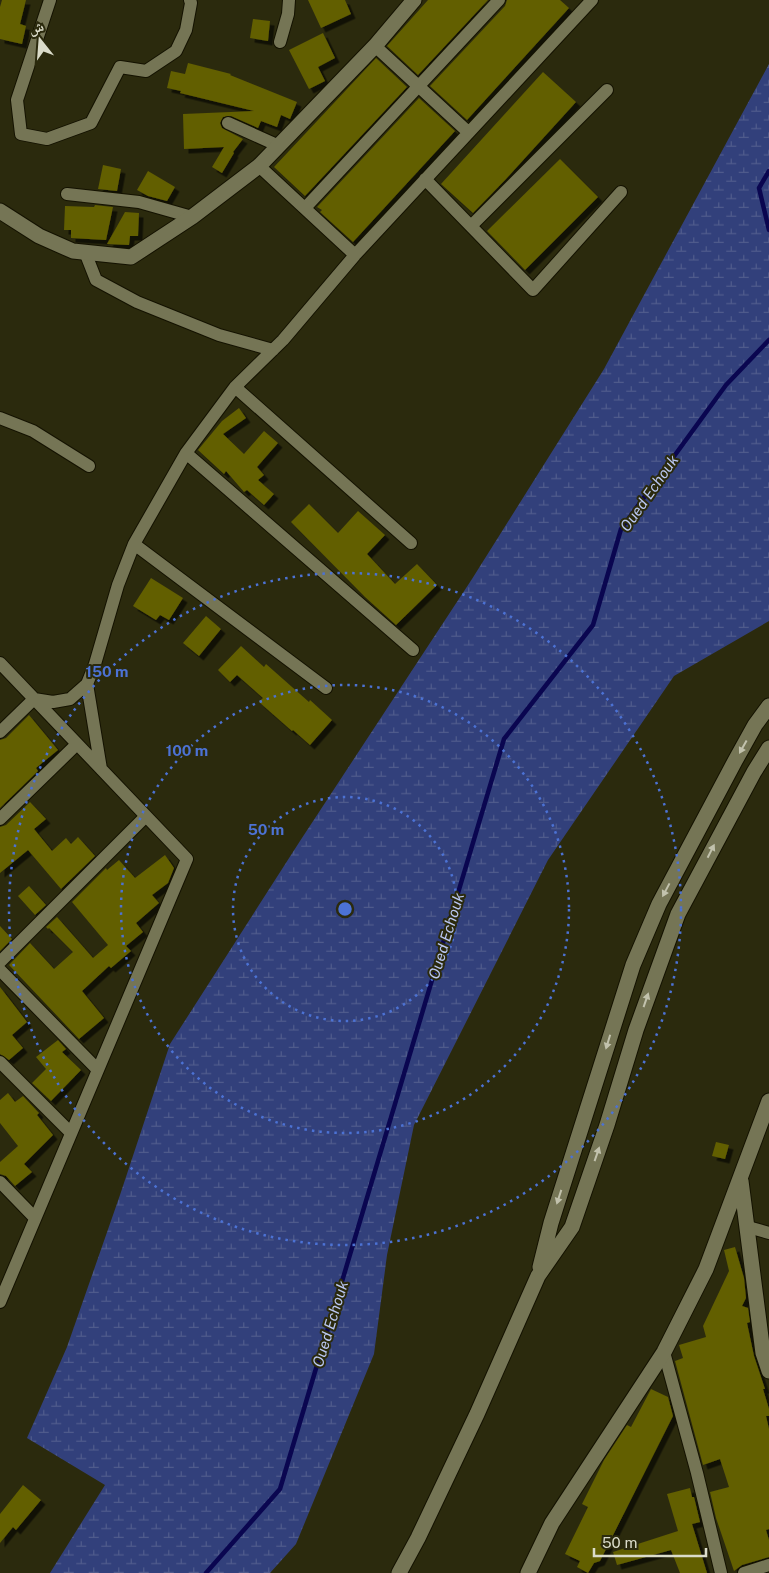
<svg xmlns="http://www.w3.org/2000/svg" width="769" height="1573" font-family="'Public Sans','Noto Naskh Arabic',sans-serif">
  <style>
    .wetland { fill: url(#wetland-marsh) }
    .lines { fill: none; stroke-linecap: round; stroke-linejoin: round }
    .stream { stroke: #0a0650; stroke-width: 4.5 }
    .building { fill: #625e03; filter: url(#shadow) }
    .minor-casing { stroke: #141200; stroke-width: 14 }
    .tertiary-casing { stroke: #141200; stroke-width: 17 }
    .minor { stroke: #757555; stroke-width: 12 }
    .tertiary { stroke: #757555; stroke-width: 15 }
    .oneway { fill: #c2c2ad }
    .ring { fill: none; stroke: #4c72d4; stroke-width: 2.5; stroke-dasharray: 2.5 5 }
    .labels { text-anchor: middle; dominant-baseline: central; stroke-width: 4; stroke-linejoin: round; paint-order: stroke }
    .water-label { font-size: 15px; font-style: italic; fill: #bac7f2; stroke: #2b2a0d }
    .centre { fill: #4c72d4; stroke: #2b2a0d; stroke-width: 2.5 }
    .ring-label { font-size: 15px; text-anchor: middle; font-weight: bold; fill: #4c72d4; stroke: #2b2a0d; stroke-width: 4; stroke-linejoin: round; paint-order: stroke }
  </style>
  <defs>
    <pattern id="wetland-marsh" width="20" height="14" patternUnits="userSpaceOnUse" patternTransform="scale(1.25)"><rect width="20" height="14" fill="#32407b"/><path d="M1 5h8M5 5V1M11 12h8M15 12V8" fill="none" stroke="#4f5b8c"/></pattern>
    <filter id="shadow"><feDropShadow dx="4.5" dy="4.5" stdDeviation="0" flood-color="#0009"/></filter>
  </defs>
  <rect width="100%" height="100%" fill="#2b2a0d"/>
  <path class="wetland" d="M 769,64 L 769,621 L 674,676 L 548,860 L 414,1125 L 387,1255 L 374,1354 L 296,1544 L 270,1573 L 50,1573 L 105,1485 L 27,1438 L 67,1347 L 120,1195 L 170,1044 L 300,841 L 472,579 L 604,369 Z"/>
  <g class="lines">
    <path class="stream" d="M 769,171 L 759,188 L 769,230
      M 206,1573 L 280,1489 L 504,739 L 593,625 L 621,529 L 726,385 L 769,340"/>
  </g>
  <path class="building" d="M 2,0 L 26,0 L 20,24 L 26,26 L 22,44 L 0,39 L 0,7 Z
    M 308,0 L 345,0 L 351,14 L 321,28 Z
    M 428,0 L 488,0 L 418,75 L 387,46 Z
    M 507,0 L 560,0 L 569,8 L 467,120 L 430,86 L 505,6 Z
    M 253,19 L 270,21 L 268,41 L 250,38 Z
    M 323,33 L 335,58 L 318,67 L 325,81 L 309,89 L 289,50 Z
    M 376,58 L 407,87 L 305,196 L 274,167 Z
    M 188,63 L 231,74 L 230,75 L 297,102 L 290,119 L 281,115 L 277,127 L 261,121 L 258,128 L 231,116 L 223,117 L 220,123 L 222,128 L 243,139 L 233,152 L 234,153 L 222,173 L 212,167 L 224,147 L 184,149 L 183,114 L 254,111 L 180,93 L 181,91 L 167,88 L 171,71 L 185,74 Z
    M 543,72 L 576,102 L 506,179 L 473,213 L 441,184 Z
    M 419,98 L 455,131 L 353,242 L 320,212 L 322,210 L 317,207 Z
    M 560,159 L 598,197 L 525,270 L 487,231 Z
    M 103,165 L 121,169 L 117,191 L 98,189 Z
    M 148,171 L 175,187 L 167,201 L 148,196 L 137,190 Z
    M 95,205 L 113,207 L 106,240 L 71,238 L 71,230 L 64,230 L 65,206 L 94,207 Z
    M 125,212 L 139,213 L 138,236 L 130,236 L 129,245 L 107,244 Z
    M 239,408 L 246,418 L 223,434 L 244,454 L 264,431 L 278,443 L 257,467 L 264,475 L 258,480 L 274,494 L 264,505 L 247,490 L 244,492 L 226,471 L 224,474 L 198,450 L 222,421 Z
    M 309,504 L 338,533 L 358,511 L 385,535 L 367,554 L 395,584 L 417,564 L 437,585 L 396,625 L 365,597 L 291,522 Z
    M 151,578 L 183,598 L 169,620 L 160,615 L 156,620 L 133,606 Z
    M 206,616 L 221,629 L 199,656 L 183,643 Z
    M 241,646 L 264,667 L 266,664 L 309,702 L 310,700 L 332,720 L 310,745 L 293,730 L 292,731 L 259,702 L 263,698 L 237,675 L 230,682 L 218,670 Z
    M 29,715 L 58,750 L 36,768 L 38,771 L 0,808 L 0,740 L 6,738 Z
    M 30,802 L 46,819 L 34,829 L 52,851 L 66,838 L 71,844 L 78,837 L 95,856 L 61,889 L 28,850 L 0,873 L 0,827 L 6,825 Z
    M 165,855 L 174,868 L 168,883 L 152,895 L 159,903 L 136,923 L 143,932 L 126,946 L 131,951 L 111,968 L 109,966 L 82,991 L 104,1018 L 79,1039 L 9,965 L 30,943 L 54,969 L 73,952 L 49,928 L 48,929 L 46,927 L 57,917 L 93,958 L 108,945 L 72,902 L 106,868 L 107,870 L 119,860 L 135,878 Z
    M 29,886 L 46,905 L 35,915 L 18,896 Z
    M 0,926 L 12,939 L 0,951 Z
    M 0,987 L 27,1022 L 12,1035 L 23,1048 L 9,1060 L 0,1054 Z
    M 58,1040 L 66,1049 L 62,1052 L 81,1070 L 51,1101 L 32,1083 L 46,1069 L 36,1057 Z
    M 8,1093 L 15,1102 L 23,1096 L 39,1113 L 37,1115 L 53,1135 L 24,1164 L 32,1172 L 15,1186 L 6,1176 L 0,1174 L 0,1162 L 18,1146 L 0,1123 L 0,1100 Z
    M 716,1142 L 729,1145 L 725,1159 L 712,1156 Z
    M 735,1247 L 744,1278 L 746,1298 L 742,1306 L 748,1308 L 750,1322 L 747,1323 L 754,1356 L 765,1389 L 763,1389 L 769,1409 L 769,1416 L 766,1416 L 769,1429 L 769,1529 L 766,1530 L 769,1540 L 769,1557 L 742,1565 L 734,1571 L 716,1518 L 710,1492 L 729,1487 L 720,1459 L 703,1465 L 675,1361 L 683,1358 L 679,1345 L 706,1337 L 703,1326 L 729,1271 L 724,1250 Z
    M 651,1389 L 668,1397 L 673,1416 L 600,1561 L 594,1563 L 588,1573 L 577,1567 L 580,1561 L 565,1554 L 588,1507 L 582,1504 L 604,1460 L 627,1425 L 631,1427 Z
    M 23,1485 L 41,1500 L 16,1530 L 13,1527 L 0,1543 L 0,1514 Z
    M 690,1488 L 692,1497 L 694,1497 L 700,1522 L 692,1524 L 707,1573 L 680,1573 L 671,1550 L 617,1565 L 613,1552 L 678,1531 L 667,1494 Z"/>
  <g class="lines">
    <defs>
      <path id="minor" d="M 50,0 L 17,100 L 21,134 L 47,139 L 91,123 L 120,67 L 146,71 L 176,51 L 186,30 L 191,3 L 190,0
        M 280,42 L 288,14 L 289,0
        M 375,46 L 468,132
        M 228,123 L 279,146
        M 259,166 L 355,255
        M 425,179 L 533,290 L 621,192
        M 67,194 L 139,202 L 192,217
        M 305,208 L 499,0
        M 471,226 L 607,90
        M 85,252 L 96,280 L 137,302 L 219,335 L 273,350
        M 235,387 L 411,543
        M 0,418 L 33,431 L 89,466
        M 186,453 L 413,650
        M 134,544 L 326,688
        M 0,663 L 187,859 L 0,1302
        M 87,684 L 101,769
        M 0,732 L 34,699 L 53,702 L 70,699 L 87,684 L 95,664 L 118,585 L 134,544 L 186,453 L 235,387 L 283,340 L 355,255 L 592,0
        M 0,819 L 77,744
        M 0,962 L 146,816
        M 0,970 L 98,1070
        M 0,1062 L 71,1133
        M 0,1182 L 35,1218
        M 748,1227 L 769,1233
        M 664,1352 L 697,1473 L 721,1573
        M 744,1573 L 769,1565"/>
      <path id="tertiary" d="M 0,211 L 39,236 L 73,251 L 131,257 L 192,217 L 259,166 L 375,46 L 414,0
        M 741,1181 L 763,1353 L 769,1371
        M 540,1267 L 551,1223 L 633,965 L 659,904 L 735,761 L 755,725 L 769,706
        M 399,1573 L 418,1538 L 477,1414 L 538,1276 L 572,1227 L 607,1125 L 636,1030 L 678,914 L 754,772 L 769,748
        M 528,1573 L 552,1523 L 664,1352 L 706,1269 L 769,1101"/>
    </defs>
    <use href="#minor" class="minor-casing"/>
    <use href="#tertiary" class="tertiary-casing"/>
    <use href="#minor" class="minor"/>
    <use href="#tertiary" class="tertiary"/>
  </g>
  <defs><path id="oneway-solid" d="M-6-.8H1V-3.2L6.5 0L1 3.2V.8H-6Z" transform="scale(1.25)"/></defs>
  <g class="oneway">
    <use href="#oneway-solid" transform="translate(743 747) rotate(119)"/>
    <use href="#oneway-solid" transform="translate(711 851) rotate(-63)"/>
    <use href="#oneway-solid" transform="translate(666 890) rotate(118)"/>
    <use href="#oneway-solid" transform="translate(646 1000) rotate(-71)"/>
    <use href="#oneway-solid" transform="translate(608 1042) rotate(107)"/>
    <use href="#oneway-solid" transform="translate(597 1154) rotate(-71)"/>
    <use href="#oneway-solid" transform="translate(559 1197) rotate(108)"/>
  </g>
  <g class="ring">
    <circle cx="345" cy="909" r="112"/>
    <circle cx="345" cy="909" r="224"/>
    <circle cx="345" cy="909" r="336"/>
  </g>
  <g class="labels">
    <g class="water-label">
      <text transform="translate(649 493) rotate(-55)">Oued Echouk</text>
      <text transform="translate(446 936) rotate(-73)">Oued Echouk</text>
      <text transform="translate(330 1324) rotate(-73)">Oued Echouk</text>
    </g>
  </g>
  <circle cx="345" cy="909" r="8" class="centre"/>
  <g class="ring-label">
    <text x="107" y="677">150 m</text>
    <text x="187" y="756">100 m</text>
    <text x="266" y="835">50 m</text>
  </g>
  <g transform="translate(40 40) rotate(343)" stroke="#2b2a0d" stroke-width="4" paint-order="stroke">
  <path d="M0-4L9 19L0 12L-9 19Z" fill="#dbdcca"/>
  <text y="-8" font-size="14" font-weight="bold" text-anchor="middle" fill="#dbdcca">ش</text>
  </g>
  <path d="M594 1548v8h112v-8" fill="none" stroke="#dbdcca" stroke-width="2.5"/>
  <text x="602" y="1548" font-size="15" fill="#dbdcca" stroke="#2b2a0d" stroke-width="4" paint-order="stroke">50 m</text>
</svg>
